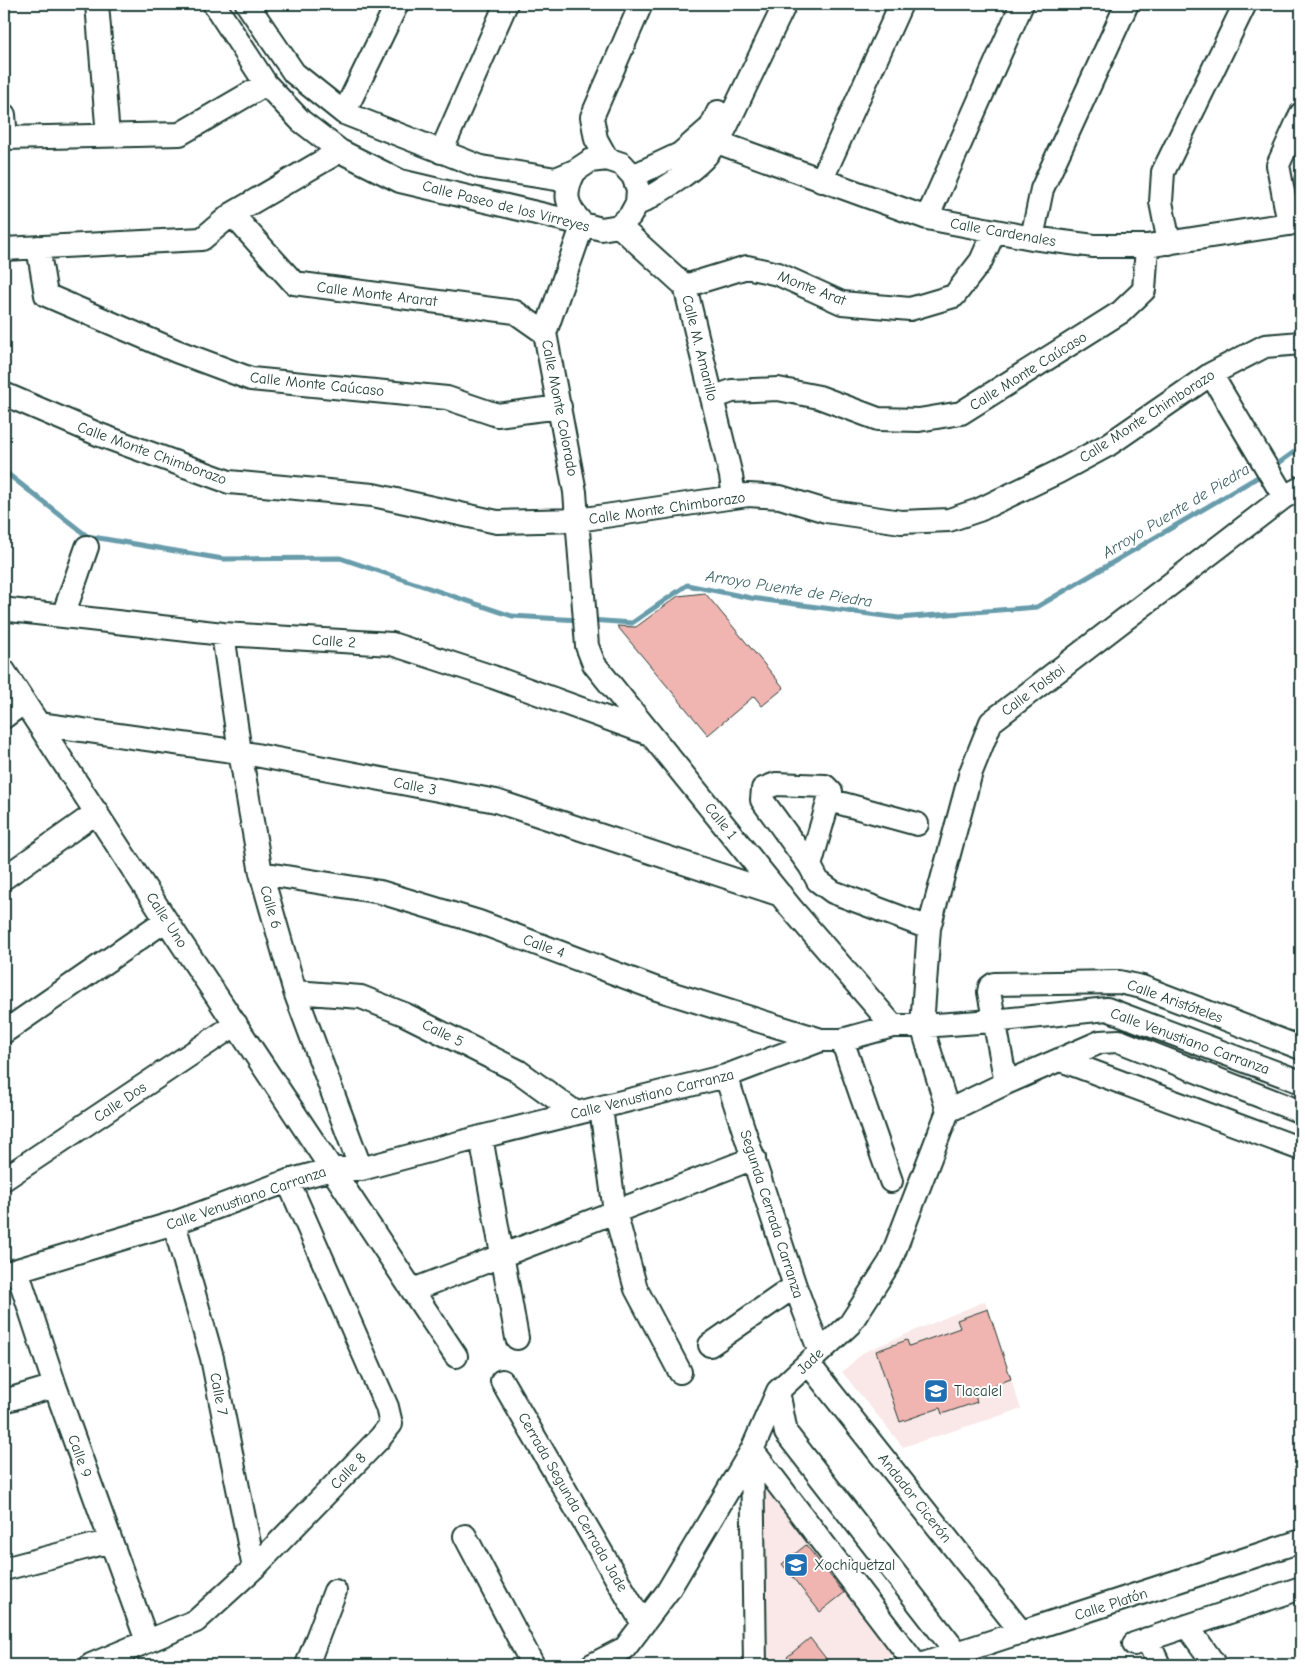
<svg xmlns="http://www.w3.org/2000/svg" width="1305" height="1669" font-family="'Comic Neue',sans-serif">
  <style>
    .built { fill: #fae8e8 }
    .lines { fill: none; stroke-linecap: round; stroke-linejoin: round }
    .stream { stroke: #689cab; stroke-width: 5 }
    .building { fill: #f0b4b1; stroke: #1f3d34 }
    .minor-casing { stroke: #1f3d34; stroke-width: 26 }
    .minor { stroke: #fff; stroke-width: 22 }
    .labels { text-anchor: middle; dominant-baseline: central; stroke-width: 4; stroke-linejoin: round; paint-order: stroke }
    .street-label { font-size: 15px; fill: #1f3d34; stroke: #fff }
    .poi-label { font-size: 15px; fill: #1f3d34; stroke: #fff; text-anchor: start }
    .water-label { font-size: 16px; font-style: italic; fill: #3e6466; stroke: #fff }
  </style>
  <rect width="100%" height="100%" fill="#fff"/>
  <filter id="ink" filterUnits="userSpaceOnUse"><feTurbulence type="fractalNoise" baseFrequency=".02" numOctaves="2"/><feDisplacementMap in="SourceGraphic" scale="10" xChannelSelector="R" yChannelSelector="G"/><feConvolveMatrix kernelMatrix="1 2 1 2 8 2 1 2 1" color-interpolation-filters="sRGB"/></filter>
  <g filter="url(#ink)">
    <path class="built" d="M 985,1301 L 1021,1409 L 903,1447 L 842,1372 L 864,1352 Z
      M 760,1477 L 894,1652 L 877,1665 L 768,1665 Z"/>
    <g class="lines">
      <path class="stream" d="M 1272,468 L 1301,447
        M 4,471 L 87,536 L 223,559 L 340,558 L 512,616 L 579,620
        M 590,620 L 632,623 L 687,585 L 751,598 L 899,618 L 1037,607 L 1263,474"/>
    </g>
    <path class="building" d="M 705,593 L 784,688 L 762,706 L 754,696 L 708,735 L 617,626 L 636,627 L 678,596 Z
      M 988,1309 L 1011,1379 L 974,1392 L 977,1402 L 942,1414 L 940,1408 L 900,1422 L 876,1351 L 907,1340 L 909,1346 L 960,1328 L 957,1320 Z
      M 806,1545 L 844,1593 L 820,1612 L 782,1564 Z
      M 810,1638 L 831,1665 L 793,1665 L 787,1657 Z"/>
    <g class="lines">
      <defs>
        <path id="minor" d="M 97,4 L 108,136
          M 214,4 L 266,84 L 301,121 L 340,151 L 400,181 L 583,224 L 601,229 L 619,226 L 630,216 L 637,203 L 638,189 L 633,176 L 622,164 L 607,159 L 590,161 L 575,171 L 556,179 L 481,167 L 344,113 L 294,73 L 247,4
          M 344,113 L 397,4
          M 4,115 L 6,138
          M 4,138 L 180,134 L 266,84
          M 717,142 L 927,218 L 1032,238 L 1094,246 L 1147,246 L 1289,224 L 1301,220
          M 441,152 L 506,4
          M 607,159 L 596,139 L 592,117 L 641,4
          M 575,171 C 563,193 565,206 583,224
          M 633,176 L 680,154 L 711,127 L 718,112
          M 821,181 L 901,4
          M 637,203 L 642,202 C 663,189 686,176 703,159 C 712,150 719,138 726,127 L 785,4
          M 232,214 L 294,283 L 515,312 L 545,333
          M 927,218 L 1022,4
          M 583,224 L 545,333 L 575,492 L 587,646 L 594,664 L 791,908 L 893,1026
          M 1289,224 L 1278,165 L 1301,114
          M 619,226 L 685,286 L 731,476 L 734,497
          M 1032,238 L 1042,189 L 1127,4
          M 1169,243 L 1161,202 L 1163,172 L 1245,4
          M 38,247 L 46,295 L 176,351 L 251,379 L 447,398 L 497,415 L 560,407
          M 4,249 L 202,239 L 232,214 L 340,151
          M 685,286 L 747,267 L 778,274 L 842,303 L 910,309 L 954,296 L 981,261 L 994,232
          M 1211,374 L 1284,497
          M 4,394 L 100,435 L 229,482 L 373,495 L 497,522 L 578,520 L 748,495 L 780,497 L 826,511 L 901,522 L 949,520 L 979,510 L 1058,472 L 1108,445 L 1211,374 L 1265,346 L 1301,343
          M 712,398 L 732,391 L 778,389 L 819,397 L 878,419 L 919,420 L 961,413 L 1121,312 L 1144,290 L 1147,246
          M 4,611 L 10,610 L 223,634 L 392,644 L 493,677 L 650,734
          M 63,616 L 87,547
          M 223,634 L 240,752 L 261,873 L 295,992 L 361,1169
          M 4,671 L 166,920 L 456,1356
          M 4,717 L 24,702
          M 39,724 L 240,752 L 496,801 L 781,895
          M 829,800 L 917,824
          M 810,866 L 762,800 L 763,789 L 776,784 L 825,786 L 831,792 L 810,866 L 818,881 L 833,892 L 929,928
          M 261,873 L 380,892 L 479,922 L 657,989 L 821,1040
          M 4,878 L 97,812
          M 295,992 L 361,997 L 404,1014 L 518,1071 L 576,1113
          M 4,1032 L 166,920
          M 842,1040 L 891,1181
          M 1061,1060 L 1301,1149
          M 726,1076 L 795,1286 L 820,1352
          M 1006,1083 L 989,992 L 990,987 L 994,984 L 1119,982 L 1142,987 L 1301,1048
          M 601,1108 L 615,1212 L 636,1289 L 680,1372
          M 948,1111 L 1006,1083 L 1100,1042 L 1119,1041 L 1301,1112
          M 481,1137 L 517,1338
          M 4,1179 L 236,1024
          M 174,1223 L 212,1358 L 254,1568
          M 17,1270 L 55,1386 L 147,1641
          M 4,1274 L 174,1223 L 288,1181 L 332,1169 L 361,1169 L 481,1137 L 726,1076 L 821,1040 L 842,1040 L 893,1026 L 922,1026 L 993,1021 L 1107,1009 L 1301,1082
          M 413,1290 L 754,1158
          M 710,1345 L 795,1286
          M 808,1363 L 1022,1633
          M 502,1381 L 643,1624
          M 778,1391 L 786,1433 L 957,1653
          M 4,1401 L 55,1386
          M 752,1450 L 916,1665
          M 752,1451 L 755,1665
          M 465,1536 L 533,1665
          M 4,1569 L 111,1541
          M 1187,1626 L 1215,1665
          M 1147,1639 L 1159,1665
          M 1134,1644 L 1301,1588
          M 91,1665 L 196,1621 L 254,1568 L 380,1438 L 391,1424 L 387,1407 L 288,1181
          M 307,1665 L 335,1591
          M 592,1665 L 625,1648 L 668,1591 L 752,1450 L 778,1391 L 850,1324 L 890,1262 L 948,1111 L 922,1026 L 929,928 L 971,772 L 991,722 L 1284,497 L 1301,488
          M 920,1665 L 1301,1541"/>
      </defs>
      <use href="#minor" class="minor-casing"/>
      <use href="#minor" class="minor"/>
    </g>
  </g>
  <defs>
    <symbol id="school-square" viewBox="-11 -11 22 22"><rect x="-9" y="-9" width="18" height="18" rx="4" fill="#1f6fb2" stroke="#fff"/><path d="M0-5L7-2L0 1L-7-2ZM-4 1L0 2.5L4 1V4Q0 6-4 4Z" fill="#fff"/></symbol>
  </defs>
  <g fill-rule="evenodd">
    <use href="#school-square" x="922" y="1377" width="28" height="28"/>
    <use href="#school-square" x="782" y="1551" width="28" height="28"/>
  </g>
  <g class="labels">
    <g class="street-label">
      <text transform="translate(506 206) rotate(14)">Calle Paseo de los Virreyes</text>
      <text transform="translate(1003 232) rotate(10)">Calle Cardenales</text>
      <text transform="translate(812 288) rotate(21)">Monte Arat</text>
      <text transform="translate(377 294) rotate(7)">Calle Monte Ararat</text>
      <text transform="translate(700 348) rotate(76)">Calle M. Amarillo</text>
      <text transform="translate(1028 371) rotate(-32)">Calle Monte Caúcaso</text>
      <text transform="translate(317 384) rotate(6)">Calle Monte Caúcaso</text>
      <text transform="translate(560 408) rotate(79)">Calle Monte Colorado</text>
      <text transform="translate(1147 416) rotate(-33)">Calle Monte Chimborazo</text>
      <text transform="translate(152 453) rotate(20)">Calle Monte Chimborazo</text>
      <text transform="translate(667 508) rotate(-8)">Calle Monte Chimborazo</text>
      <text transform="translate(334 641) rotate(4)">Calle 2</text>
      <text transform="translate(1033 690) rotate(-37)">Calle Tolstoi</text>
      <text transform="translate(415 786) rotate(11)">Calle 3</text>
      <text transform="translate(721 821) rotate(51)">Calle 1</text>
      <text transform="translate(271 907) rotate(74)">Calle 6</text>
      <text transform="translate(167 920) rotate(57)">Calle Uno</text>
      <text transform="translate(544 946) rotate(20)">Calle 4</text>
      <text transform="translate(1175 1001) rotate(20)">Calle Aristóteles</text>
      <text transform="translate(443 1033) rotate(26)">Calle 5</text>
      <text transform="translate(1190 1041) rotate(20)">Calle Venustiano Carranza</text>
      <text transform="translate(652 1094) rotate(-14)">Calle Venustiano Carranza</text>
      <text transform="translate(120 1102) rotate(-34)">Calle Dos</text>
      <text transform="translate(246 1198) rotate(-19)">Calle Venustiano Carranza</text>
      <text transform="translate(772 1214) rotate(72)">Segunda Cerrada Carranza</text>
      <text transform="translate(810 1361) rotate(-43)">Jade</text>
      <text transform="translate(219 1394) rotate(79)">Calle 7</text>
      <text transform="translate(80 1456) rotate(70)">Calle 9</text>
      <text transform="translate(348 1471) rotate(-46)">Calle 8</text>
      <text transform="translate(915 1498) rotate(52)">Andador Cicerón</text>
      <text transform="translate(573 1502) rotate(60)">Cerrada Segunda Cerrada Jade</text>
      <text transform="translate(1111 1604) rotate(-18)">Calle Platón</text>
    </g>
    <g class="poi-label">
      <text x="954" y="1391">Tlacalel</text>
      <text x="814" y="1565">Xochiquetzal</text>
    </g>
    <g class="water-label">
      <text transform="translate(1176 511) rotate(-31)">Arroyo Puente de Piedra</text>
      <text transform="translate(789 589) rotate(9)">Arroyo Puente de Piedra</text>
    </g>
  </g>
  <rect width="1305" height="1669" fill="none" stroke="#fff" stroke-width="20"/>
  <rect x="10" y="10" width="1285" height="1649" fill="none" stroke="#1f3d34" stroke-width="2" filter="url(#ink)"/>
</svg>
